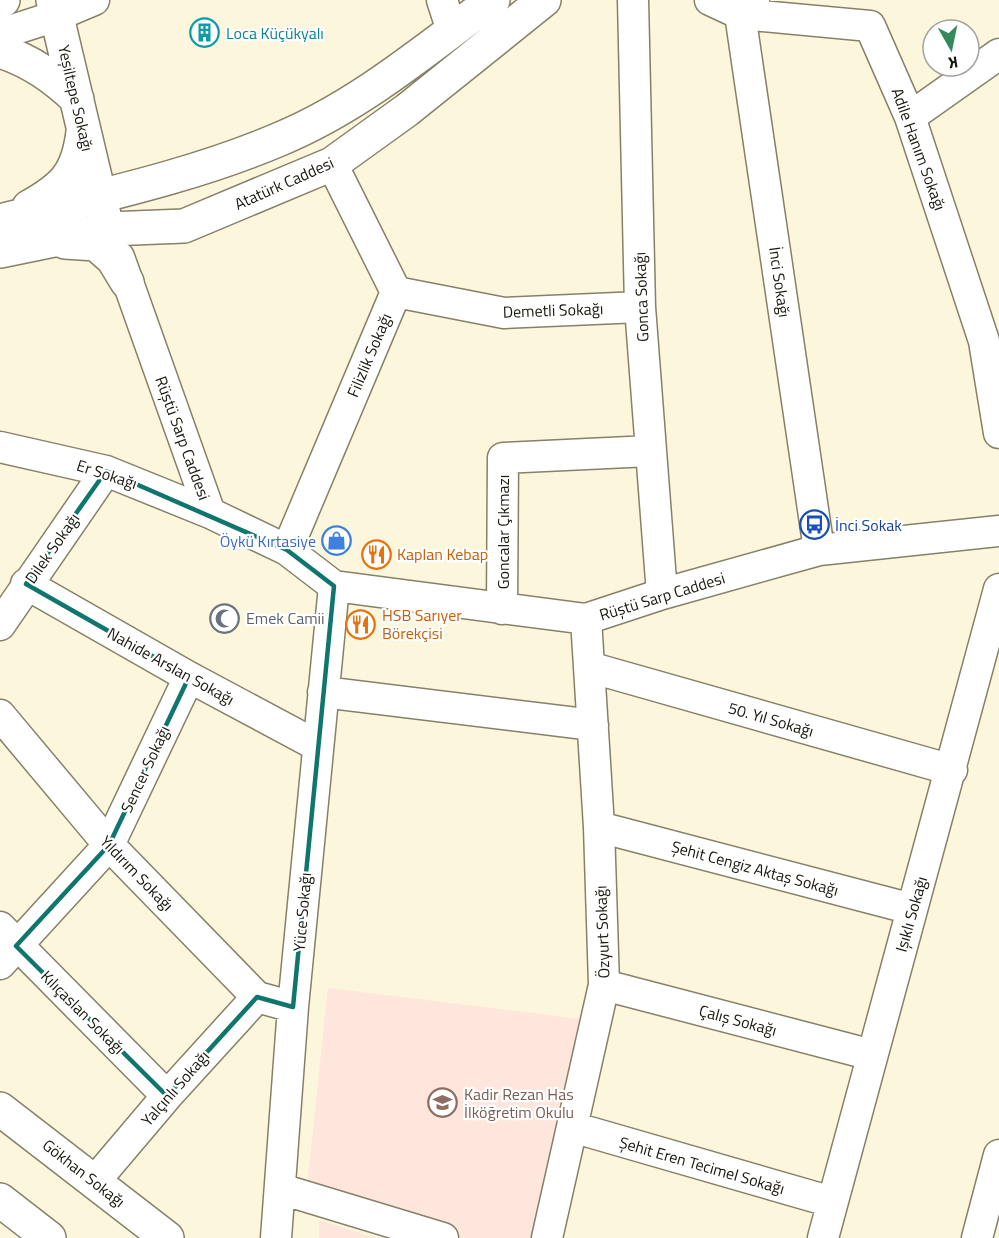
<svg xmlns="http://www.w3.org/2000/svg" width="999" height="1238" font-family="'Titillium Web',sans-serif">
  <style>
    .education { fill: #fee6dc }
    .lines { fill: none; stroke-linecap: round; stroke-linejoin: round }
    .minor-casing { stroke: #868069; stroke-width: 33 }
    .major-casing { stroke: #868069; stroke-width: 36 }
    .highway-casing { stroke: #868069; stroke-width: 36 }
    .minor { stroke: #fff; stroke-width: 30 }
    .major { stroke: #fff; stroke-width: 33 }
    .highway { stroke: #fff; stroke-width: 33 }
    .marked { fill: none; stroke: #0f766e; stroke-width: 4.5; stroke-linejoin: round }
    .labels { text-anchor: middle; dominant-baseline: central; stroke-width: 4.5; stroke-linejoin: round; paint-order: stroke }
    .culture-label { font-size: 16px; fill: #0d838f; stroke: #fff; text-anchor: start }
    .street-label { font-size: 16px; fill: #18160d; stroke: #fff }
    .transit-label { font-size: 16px; fill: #164399; stroke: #fff; text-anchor: start }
    .shop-label { font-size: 16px; fill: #366cbe; stroke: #fff; text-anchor: end }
    .food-label { font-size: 16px; fill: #c56008; stroke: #fff; text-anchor: start }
    .worship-label { font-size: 16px; fill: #5b616d; stroke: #fff; text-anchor: start }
    .education-label { font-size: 16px; fill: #785e54; stroke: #fff; text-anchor: start }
  </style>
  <rect width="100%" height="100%" fill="#fcf6dc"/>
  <path class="education" d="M 328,988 L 589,1020 L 540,1238 L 464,1238 L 307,1187 Z
    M 319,1220 L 376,1238 L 319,1238 Z"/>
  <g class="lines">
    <defs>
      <path id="minor" d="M 442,0 L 452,31
        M 633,0 L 640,307 L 662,594
        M 710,0 L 740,14 L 870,26 L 910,117 L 984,341 L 999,433
        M 754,2 L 740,14 L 819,550
        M 0,34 L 56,16 L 94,0
        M 910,117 L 999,54
        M 119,257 L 210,513 L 287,550 L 334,586 L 586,619 L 662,594 L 819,550 L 999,531
        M 396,292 L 504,313 L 640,307
        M 0,447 L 106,471 L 210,513
        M 287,550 L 396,292 L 332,164
        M 26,584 L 189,677 L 318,746
        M 502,609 L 503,458 L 650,451
        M 0,625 L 106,471
        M 589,667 L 952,770
        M 323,692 L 593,725
        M 0,715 L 109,845 L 257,997 L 293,1007
        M 599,827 L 912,909
        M 0,927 L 167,1096
        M 0,964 L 109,845 L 189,677
        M 604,985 L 872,1055
        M 572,1127 L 832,1202
        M 95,1181 L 167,1096 L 257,997
        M 281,1189 L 443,1238
        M 276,1238 L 293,1007 L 334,586
        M 547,1238 L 604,985 L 599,827 L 586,619
        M 823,1238 L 999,589
        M 977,1238 L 999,1155"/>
      <path id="major" d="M 53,0 L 105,219
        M 0,2 L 3,0
        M 0,51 C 31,61 53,77 77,99
        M 29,207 C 65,187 78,173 83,132
        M 0,221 C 94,197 191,177 280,139 C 359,106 425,50 493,0
        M 65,242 L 96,244 L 113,259 L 127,282
        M 0,251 L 108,229 L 184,226 L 332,164 L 407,110 L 544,0
        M 0,1109 L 167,1238"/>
      <path id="highway" d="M 0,1200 L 49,1238"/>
    </defs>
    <use href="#minor" class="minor-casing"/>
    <use href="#major" class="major-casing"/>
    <use href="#highway" class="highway-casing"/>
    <use href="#minor" class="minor"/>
    <use href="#major" class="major"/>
    <use href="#highway" class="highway"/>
  </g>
  <path class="marked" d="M 106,471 L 287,550 L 334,586 L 293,1007 L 257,997 L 167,1096 L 16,946 L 109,845 L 189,677 L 26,584 Z"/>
  <defs>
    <symbol id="building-ring" viewBox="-11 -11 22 22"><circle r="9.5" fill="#fff" stroke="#0f9aa8" stroke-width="1.5"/><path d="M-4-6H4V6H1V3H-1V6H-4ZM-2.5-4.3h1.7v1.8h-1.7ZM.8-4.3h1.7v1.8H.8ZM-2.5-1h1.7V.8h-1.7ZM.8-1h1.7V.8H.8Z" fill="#0f9aa8"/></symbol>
    <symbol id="bus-ring" viewBox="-11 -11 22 22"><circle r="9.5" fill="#fff" stroke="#1a4fb4" stroke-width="1.5"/><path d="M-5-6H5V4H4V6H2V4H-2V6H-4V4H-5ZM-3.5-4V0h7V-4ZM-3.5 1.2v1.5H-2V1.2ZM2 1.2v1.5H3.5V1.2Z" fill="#1a4fb4"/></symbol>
    <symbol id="shop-ring" viewBox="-11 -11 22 22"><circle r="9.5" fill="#fff" stroke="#3f7fe0" stroke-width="1.5"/><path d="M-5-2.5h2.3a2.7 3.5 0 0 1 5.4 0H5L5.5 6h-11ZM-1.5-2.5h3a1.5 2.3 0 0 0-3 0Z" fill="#3f7fe0"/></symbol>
    <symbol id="restaurant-ring" viewBox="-11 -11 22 22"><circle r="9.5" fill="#fff" stroke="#e8710a" stroke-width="1.5"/><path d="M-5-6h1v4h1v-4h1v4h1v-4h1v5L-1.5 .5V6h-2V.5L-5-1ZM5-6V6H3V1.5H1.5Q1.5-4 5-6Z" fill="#e8710a"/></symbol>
    <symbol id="mosque-ring" viewBox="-11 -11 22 22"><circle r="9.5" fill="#fff" stroke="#6b7280" stroke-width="1.5"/><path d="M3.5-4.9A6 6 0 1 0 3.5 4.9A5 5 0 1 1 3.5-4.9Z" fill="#6b7280"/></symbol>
    <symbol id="school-ring" viewBox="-11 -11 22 22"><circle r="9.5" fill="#fff" stroke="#8d6e63" stroke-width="1.5"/><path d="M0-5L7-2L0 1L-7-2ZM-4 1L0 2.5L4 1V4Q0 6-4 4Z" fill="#8d6e63"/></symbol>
  </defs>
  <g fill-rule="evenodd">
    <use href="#building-ring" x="188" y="16" width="33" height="33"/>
    <use href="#bus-ring" x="798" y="508" width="33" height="33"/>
    <use href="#shop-ring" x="320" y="524" width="33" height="33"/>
    <use href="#restaurant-ring" x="360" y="538" width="33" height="33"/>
    <use href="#mosque-ring" x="208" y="602" width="33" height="33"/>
    <use href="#restaurant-ring" x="344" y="608" width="33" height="33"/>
    <use href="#school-ring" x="426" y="1086" width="33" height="33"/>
  </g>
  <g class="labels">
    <g class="culture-label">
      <text x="226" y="33">Loca Küçükyalı</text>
    </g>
    <g class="street-label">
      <text transform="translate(76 98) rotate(77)">Yeşiltepe Sokağı</text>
      <text transform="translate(919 149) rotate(70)">Adile Hanım Sokağı</text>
      <text transform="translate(284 183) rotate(-24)">Atatürk Caddesi</text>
      <text transform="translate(780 282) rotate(82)">İnci Sokağı</text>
      <text transform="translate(641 297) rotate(-92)">Gonca Sokağı</text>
      <text transform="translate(553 310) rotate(-2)">Demetli Sokağı</text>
      <text transform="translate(369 355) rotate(-67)">Filizlik Sokağı</text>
      <text transform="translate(183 438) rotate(70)">Rüştü Sarp Caddesi</text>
      <text transform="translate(107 474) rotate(18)">Er Sokağı</text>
      <text transform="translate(503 532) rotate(-90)">Goncalar Çıkmazı</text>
      <text transform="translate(52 548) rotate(-55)">Dilek Sokağı</text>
      <text transform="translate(662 596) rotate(-17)">Rüştü Sarp Caddesi</text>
      <text transform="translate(171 666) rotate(29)">Nahide Arslan Sokağı</text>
      <text transform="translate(771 719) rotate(16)">50. Yıl Sokağı</text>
      <text transform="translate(145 769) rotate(-65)">Sencer Sokağı</text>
      <text transform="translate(755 868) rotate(15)">Şehit Cengiz Aktaş Sokağı</text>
      <text transform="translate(137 873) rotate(46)">Yıldırım Sokağı</text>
      <text transform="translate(302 912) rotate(-85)">Yüce Sokağı</text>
      <text transform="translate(911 914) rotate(-74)">Işıklı Sokağı</text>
      <text transform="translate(602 932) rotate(-92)">Özyurt Sokağı</text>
      <text transform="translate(83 1012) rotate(45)">Kılıçaslan Sokağı</text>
      <text transform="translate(738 1020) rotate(15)">Çalış Sokağı</text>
      <text transform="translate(175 1088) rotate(-49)">Yalçınlı Sokağı</text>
      <text transform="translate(702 1165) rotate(16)">Şehit Eren Tecimel Sokağı</text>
      <text transform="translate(84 1173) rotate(38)">Gökhan Sokağı</text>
    </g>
    <g class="transit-label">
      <text x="835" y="525">İnci Sokak</text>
    </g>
    <g class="shop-label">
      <text x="316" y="541">Öykü Kırtasiye</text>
    </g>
    <g class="food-label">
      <text x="397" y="554">Kaplan Kebap</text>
      <text x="382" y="615">HSB Sarıyer<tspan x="382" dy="18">Börekçisi</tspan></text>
    </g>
    <g class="worship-label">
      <text x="246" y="618">Emek Camii</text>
    </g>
    <g class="education-label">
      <text x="464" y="1094">Kadir Rezan Has<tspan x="464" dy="18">İlköğretim Okulu</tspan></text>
    </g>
  </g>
  <g transform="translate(951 48) rotate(171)"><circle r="28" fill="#ffffff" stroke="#a3a29e" stroke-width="1.5"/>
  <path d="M0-4.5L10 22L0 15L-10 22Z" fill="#36895b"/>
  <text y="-9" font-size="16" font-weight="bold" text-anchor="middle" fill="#18160d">K</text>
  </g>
</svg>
